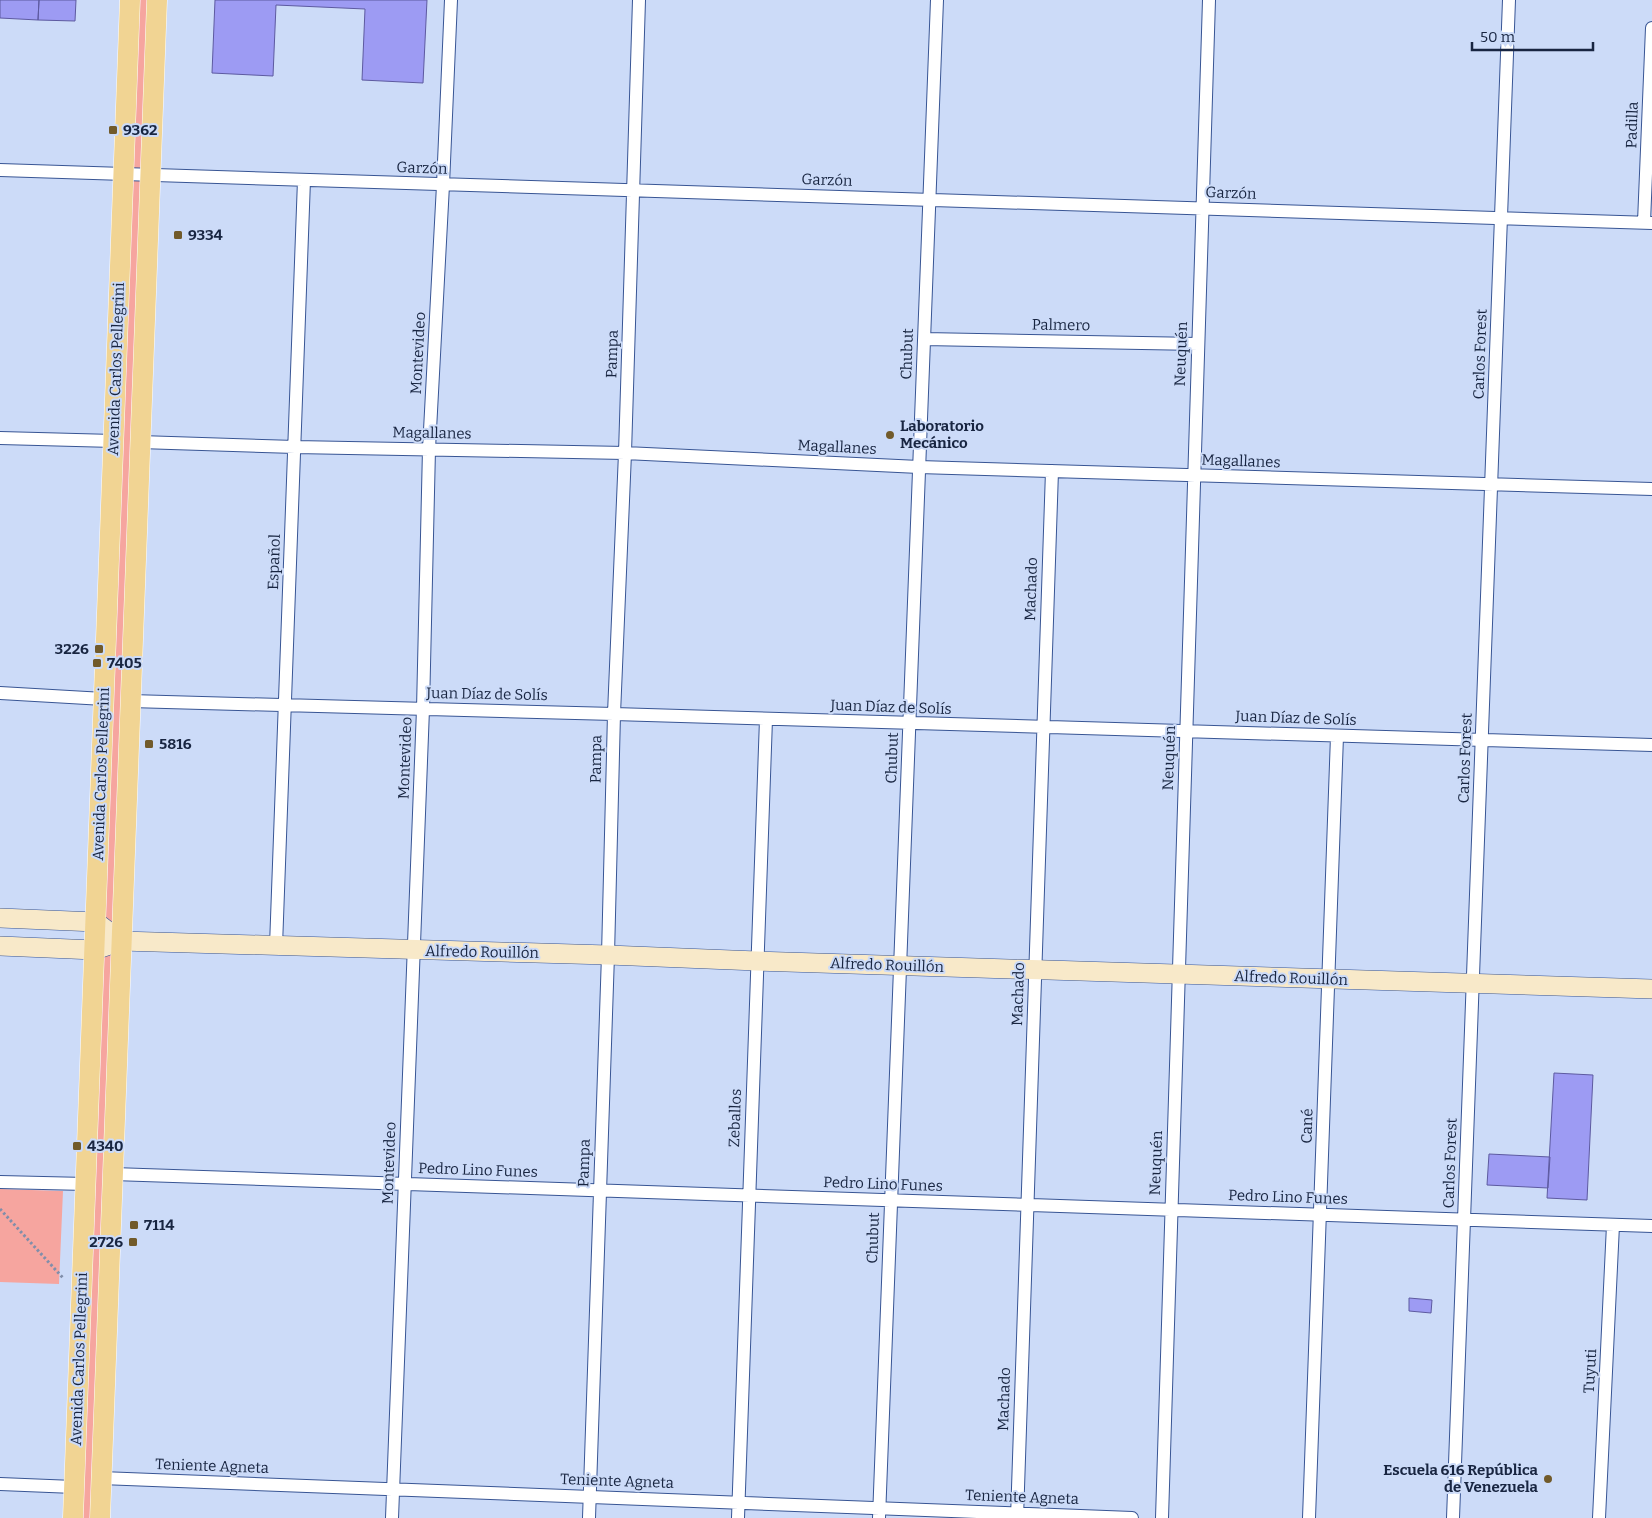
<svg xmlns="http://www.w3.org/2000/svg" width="1652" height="1518" font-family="Bitter,serif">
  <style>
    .green { fill: #f6a59f }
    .building { fill: #9d9bf3; stroke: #5d5aa0 }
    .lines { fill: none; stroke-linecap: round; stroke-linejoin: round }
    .street-casing { stroke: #385594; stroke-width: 14 }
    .secondary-casing { stroke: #385594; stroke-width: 20 }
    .primary-casing { stroke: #fff; stroke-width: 21 }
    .path { stroke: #808eaa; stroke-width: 3; stroke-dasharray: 2.5 2.5; stroke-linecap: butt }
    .street { stroke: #fff; stroke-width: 12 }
    .secondary { stroke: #f8e9c9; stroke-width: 19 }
    .primary { stroke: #f1d493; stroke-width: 20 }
    .poi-dot { fill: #715a2a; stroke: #ccdbf8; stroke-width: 2 }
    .labels { text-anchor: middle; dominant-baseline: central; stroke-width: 4; stroke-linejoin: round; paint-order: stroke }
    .street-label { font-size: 15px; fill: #182541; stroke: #ccdbf8 }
    .poi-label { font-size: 15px; font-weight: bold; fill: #182541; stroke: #ccdbf8; text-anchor: start }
  </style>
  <rect width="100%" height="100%" fill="#ccdbf8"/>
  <path class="green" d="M 130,0 L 157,0 L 100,1518 L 73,1518 Z
    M 0,1189 L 63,1191 L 59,1284 L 0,1282 Z"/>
  <path class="building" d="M 0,0 L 39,0 L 38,20 L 0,18 Z
    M 39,0 L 76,0 L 75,21 L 38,20 Z
    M 215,0 L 427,0 L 423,83 L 362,80 L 365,9 L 276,5 L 273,76 L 212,73 Z
    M 1554,1073 L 1593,1075 L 1587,1200 L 1547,1198 Z
    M 1489,1154 L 1550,1157 L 1548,1188 L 1487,1185 Z
    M 1409,1298 L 1432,1300 L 1431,1313 L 1409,1311 Z"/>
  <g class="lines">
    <defs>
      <path id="street" d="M 0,170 L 1652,223
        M 1644,222 L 1652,28
        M 924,339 L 1198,344
        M 0,438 L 114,441
        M 140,442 L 295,447 L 625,453 L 919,467 L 1652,489
        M 0,693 L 104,699
        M 130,701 L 614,714 L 1652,745
        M 276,946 L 304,180
        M 113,1174 L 1652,1226
        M 0,1182 L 86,1184
        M 101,1478 L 1132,1518
        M 0,1484 L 74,1487
        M 392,1518 L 423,709 L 429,449 L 443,185 L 451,0
        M 589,1518 L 608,955 L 614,714 L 625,453 L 639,0
        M 738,1518 L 766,719
        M 879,1518 L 937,0
        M 1017,1518 L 1052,471
        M 1162,1518 L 1209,0
        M 1309,1518 L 1337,736
        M 1453,1518 L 1509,0
        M 1599,1518 L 1613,1225"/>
      <path id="secondary" d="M 0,918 L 96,922 L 121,941
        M 0,946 L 95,950 L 121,941 L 608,955 L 757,961 L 1652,989"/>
      <path id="primary" d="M 73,1518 L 130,0
        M 100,1518 L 157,0"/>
    </defs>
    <use href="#street" class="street-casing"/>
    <use href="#secondary" class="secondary-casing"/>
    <use href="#primary" class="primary-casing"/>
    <path class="path" d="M 0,1209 L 64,1279"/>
    <use href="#street" class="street"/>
    <use href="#secondary" class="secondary"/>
    <use href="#primary" class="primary"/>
  </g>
  <g class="poi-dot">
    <rect x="108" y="125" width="10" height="10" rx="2.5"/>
    <rect x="173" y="230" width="10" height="10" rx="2.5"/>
    <circle cx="890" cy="435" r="5"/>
    <rect x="94" y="644" width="10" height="10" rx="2.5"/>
    <rect x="92" y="658" width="10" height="10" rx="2.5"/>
    <rect x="144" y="739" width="10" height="10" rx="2.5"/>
    <rect x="72" y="1141" width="10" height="10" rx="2.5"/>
    <rect x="129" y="1220" width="10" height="10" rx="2.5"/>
    <rect x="128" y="1237" width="10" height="10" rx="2.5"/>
    <circle cx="1548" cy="1479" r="5"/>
  </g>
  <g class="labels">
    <g class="street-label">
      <text transform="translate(1632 125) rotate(-88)">Padilla</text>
      <text transform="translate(422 168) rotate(2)">Garzón</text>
      <text transform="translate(827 180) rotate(2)">Garzón</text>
      <text transform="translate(1231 193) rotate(2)">Garzón</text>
      <text transform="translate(1061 325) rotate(1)">Palmero</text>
      <text transform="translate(418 353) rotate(-87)">Montevideo</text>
      <text transform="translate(612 354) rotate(-88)">Pampa</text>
      <text transform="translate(907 354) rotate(-88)">Chubut</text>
      <text transform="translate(1181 354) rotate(-88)">Neuquén</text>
      <text transform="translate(1480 354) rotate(-88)">Carlos Forest</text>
      <text transform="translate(116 369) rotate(-88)">Avenida Carlos Pellegrini</text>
      <text transform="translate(432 433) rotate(1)">Magallanes</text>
      <text transform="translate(837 447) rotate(3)">Magallanes</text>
      <text transform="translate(1241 461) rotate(2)">Magallanes</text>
      <text transform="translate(274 562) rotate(-88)">Español</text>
      <text transform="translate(1031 589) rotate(-88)">Machado</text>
      <text transform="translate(487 694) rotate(1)">Juan Díaz de Solís</text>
      <text transform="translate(891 707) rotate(2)">Juan Díaz de Solís</text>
      <text transform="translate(1296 718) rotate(2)">Juan Díaz de Solís</text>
      <text transform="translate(405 758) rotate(-88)">Montevideo</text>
      <text transform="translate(892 758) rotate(-88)">Chubut</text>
      <text transform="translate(1169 758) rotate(-88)">Neuquén</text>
      <text transform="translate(1465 758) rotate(-88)">Carlos Forest</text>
      <text transform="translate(596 759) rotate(-89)">Pampa</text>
      <text transform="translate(101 774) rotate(-88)">Avenida Carlos Pellegrini</text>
      <text transform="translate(482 952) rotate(1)">Alfredo Rouillón</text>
      <text transform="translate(887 965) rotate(2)">Alfredo Rouillón</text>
      <text transform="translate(1291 978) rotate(2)">Alfredo Rouillón</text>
      <text transform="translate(1018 994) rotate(-88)">Machado</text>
      <text transform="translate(735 1118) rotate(-88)">Zeballos</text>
      <text transform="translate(1307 1126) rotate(-88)">Cané</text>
      <text transform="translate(389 1163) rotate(-88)">Montevideo</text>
      <text transform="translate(584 1163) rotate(-88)">Pampa</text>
      <text transform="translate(1156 1163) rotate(-88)">Neuquén</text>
      <text transform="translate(1450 1163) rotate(-88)">Carlos Forest</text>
      <text transform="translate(478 1170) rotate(2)">Pedro Lino Funes</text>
      <text transform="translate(883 1184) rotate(2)">Pedro Lino Funes</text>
      <text transform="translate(1288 1197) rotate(2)">Pedro Lino Funes</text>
      <text transform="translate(873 1238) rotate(-88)">Chubut</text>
      <text transform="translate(79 1359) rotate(-88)">Avenida Carlos Pellegrini</text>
      <text transform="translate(1590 1371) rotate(-87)">Tuyuti</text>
      <text transform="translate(1004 1399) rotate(-88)">Machado</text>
      <text transform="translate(212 1466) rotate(2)">Teniente Agneta</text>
      <text transform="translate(617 1481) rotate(2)">Teniente Agneta</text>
      <text transform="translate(1022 1497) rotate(2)">Teniente Agneta</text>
    </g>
    <g class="poi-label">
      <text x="123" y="130">9362</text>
      <text x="188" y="235">9334</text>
      <text x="900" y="426">Laboratorio<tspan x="900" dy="17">Mecánico</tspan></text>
      <text x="89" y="649" text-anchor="end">3226</text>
      <text x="107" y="663">7405</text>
      <text x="159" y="744">5816</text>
      <text x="87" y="1146">4340</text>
      <text x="144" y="1225">7114</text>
      <text x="123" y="1242" text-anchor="end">2726</text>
      <text x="1538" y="1470" text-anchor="end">Escuela 616 República<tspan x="1538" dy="17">de Venezuela</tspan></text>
    </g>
  </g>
  <path d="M1472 42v8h121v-8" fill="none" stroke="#182541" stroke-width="2.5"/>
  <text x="1480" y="42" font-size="15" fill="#182541" stroke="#ccdbf8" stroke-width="4" paint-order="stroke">50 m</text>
</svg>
